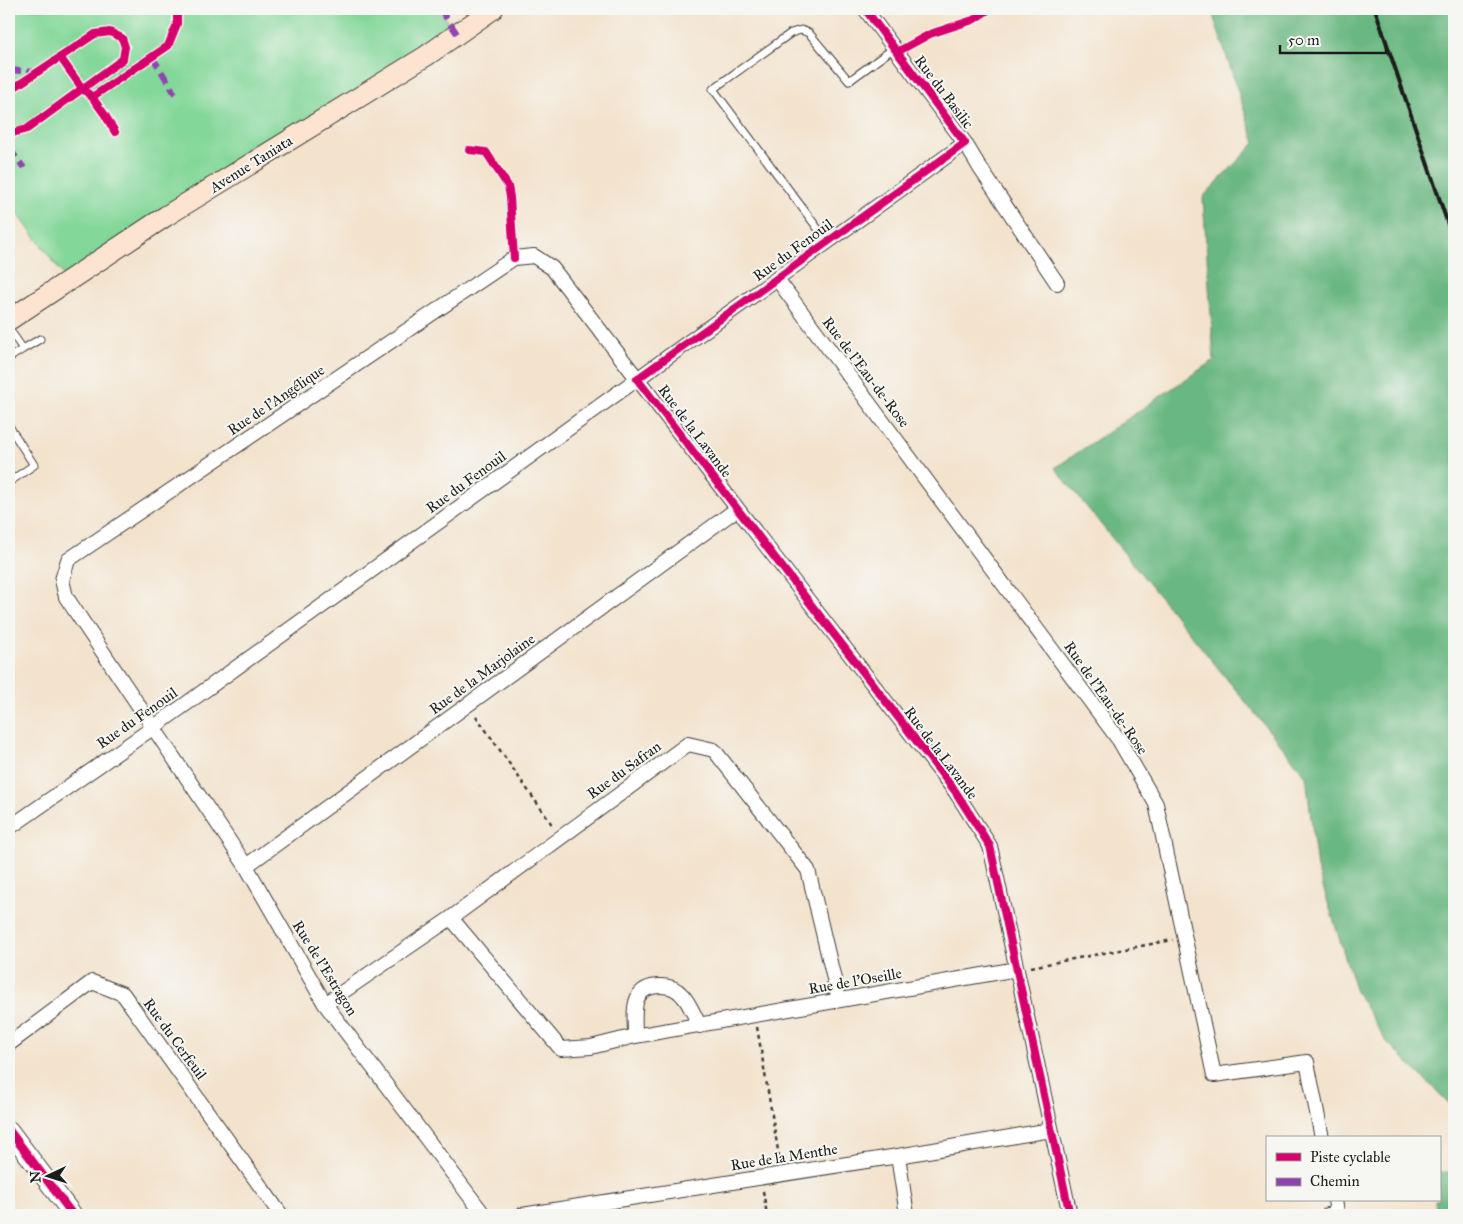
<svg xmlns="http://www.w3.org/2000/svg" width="1463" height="1224" font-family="'IM FELL Great Primer',serif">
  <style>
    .green { fill: #83d799; stroke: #507a5a }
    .forest { fill: #6ab881; stroke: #436a4e }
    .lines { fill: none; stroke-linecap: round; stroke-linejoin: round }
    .service-casing { stroke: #3c3a37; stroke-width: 9 }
    .minor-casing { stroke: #3c3a37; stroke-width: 16 }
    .tertiary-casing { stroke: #3c3a37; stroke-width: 20 }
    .secondary-casing { stroke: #3c3a37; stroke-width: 22 }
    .path { stroke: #3c3a37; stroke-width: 2.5; stroke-dasharray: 4 4; stroke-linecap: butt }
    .service { stroke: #fff; stroke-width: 7 }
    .minor { stroke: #fff; stroke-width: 14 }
    .tertiary { stroke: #fff; stroke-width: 18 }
    .secondary { stroke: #fde4d1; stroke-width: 20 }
    .rail { stroke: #1c1c1c; stroke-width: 4 }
    .quiet { stroke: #8e44ad; stroke-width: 6; stroke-dasharray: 12 6; stroke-linecap: butt }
    .cycleway-casing { stroke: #f6f6f2; stroke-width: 11 }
    .cycleway { stroke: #d6006c; stroke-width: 8 }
    .labels { text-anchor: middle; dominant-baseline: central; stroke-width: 4; stroke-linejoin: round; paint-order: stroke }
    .street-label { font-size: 15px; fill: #1c1c1c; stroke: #f6f6f2 }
  </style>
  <rect width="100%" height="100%" fill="#f6f6f2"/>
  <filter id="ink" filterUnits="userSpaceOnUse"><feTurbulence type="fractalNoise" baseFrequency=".02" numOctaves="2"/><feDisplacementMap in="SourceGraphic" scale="10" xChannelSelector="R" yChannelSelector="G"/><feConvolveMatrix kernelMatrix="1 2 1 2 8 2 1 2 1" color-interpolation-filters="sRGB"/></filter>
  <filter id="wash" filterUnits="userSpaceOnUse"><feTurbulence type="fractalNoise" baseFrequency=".0096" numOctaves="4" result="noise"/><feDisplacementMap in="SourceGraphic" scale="20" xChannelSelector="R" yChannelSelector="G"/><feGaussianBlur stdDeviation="1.12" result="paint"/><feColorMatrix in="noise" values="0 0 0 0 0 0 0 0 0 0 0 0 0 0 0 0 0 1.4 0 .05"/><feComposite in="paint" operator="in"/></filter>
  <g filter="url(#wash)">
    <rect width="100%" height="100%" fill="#f3e3cd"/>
    <path class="green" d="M 9,9 L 438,9 L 458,35 L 67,280 L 9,202 Z"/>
    <path class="forest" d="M 1211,9 L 1454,9 L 1454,1108 L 1385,1040 L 1356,991 L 1317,868 L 1306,776 L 1055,468 L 1214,360 L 1203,197 L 1255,143 Z
      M 1439,1172 L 1454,1172 L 1454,1215 L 1436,1215 L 1435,1200 L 1439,1200 Z"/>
  </g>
  <g filter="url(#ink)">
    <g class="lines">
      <defs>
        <path id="service" d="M 828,242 L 713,89 L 791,33 L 801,30 L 809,33 L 849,81 L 894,48
          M 9,329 L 23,349 L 9,358
          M 23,349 L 40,339
          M 9,426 L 34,465 L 9,482"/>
        <path id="minor" d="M 865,9 L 965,143 L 980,168 L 1057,283
          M 777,279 L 1119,740 L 1156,804 L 1214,1075 L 1307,1062 L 1322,1138
          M 9,828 L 154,727 L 965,143
          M 246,866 L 737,509
          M 451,918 L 561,1049 L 591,1047 L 635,1036 L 1017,969
          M 325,1004 L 451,918 L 688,744 L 714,750 L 808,870 L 839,1000
          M 635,1036 C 635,1013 629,986 661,986 C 669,986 677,989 682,995 C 690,1003 694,1016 700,1026
          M 9,1044 L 92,982 L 123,994 L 281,1215
          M 898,1156 L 907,1215
          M 484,1215 L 325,1004 L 246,866 L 66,597 L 62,580 L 68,560 L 514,258 L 534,256 L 552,268 L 955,791 L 990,846 L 1070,1215
          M 522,1215 L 898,1156 L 1051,1130
          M 1328,1215 L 1337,1213 L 1335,1200"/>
        <path id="tertiary" d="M 9,1130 L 73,1215"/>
        <path id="secondary" d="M 9,320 L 166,216 L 426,56 L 493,9"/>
      </defs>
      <use href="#service" class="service-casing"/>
      <use href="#minor" class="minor-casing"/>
      <use href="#tertiary" class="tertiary-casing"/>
      <use href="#secondary" class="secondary-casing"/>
      <path class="path" d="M 476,716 L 553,826
        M 1031,967 L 1173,940
        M 757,1027 L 780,1162
        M 763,1191 L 767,1215"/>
      <use href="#service" class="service"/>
      <use href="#minor" class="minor"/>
      <use href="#tertiary" class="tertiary"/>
      <use href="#secondary" class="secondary"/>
      <path class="rail" d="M 1375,9 L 1454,242"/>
      <path class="quiet" d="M 440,9 L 458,35
        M 152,56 L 175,94
        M 9,70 L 36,72
        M 9,148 L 24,168"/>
      <defs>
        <path id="cycleway" d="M 865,9 L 965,143 L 637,379 L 955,791 L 990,846 L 1070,1215
          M 897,52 L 930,34 L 973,20 L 990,9
          M 60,57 L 82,88 L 92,97 L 105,115 L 115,132
          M 9,91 L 95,34 L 110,32 L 122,38 L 125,47 L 123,59 L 27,129 L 9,134
          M 92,97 L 168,46 L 177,24 L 177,9
          M 469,150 L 486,152 L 508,186 L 510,197 L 514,258
          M 9,1130 L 73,1215"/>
      </defs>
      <use href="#cycleway" class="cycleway-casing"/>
      <use href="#cycleway" class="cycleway"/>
    </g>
  </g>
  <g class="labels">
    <g class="street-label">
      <text transform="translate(944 92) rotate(53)">Rue du Basilic</text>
      <text transform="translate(251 164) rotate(-32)">Avenue Taniata</text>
      <text transform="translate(793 250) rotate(-36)">Rue du Fenouil</text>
      <text transform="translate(866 372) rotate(53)">Rue de l'Eau-de-Rose</text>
      <text transform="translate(276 400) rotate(-34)">Rue de l'Angélique</text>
      <text transform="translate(695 431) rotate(53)">Rue de la Lavande</text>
      <text transform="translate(466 482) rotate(-36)">Rue du Fenouil</text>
      <text transform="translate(482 674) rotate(-36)">Rue de la Marjolaine</text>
      <text transform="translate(1106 698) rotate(55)">Rue de l'Eau-de-Rose</text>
      <text transform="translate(137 718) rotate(-35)">Rue du Fenouil</text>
      <text transform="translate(941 753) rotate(53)">Rue de la Lavande</text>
      <text transform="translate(624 770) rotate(-36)">Rue du Safran</text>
      <text transform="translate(325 968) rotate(58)">Rue de l'Estragon</text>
      <text transform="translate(855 981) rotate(-10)">Rue de l'Oseille</text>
      <text transform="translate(175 1039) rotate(54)">Rue du Cerfeuil</text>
      <text transform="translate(784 1157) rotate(-9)">Rue de la Menthe</text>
    </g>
  </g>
  <rect width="1463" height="1224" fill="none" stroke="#f6f6f2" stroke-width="30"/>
  <rect x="1266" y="1136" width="175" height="65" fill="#f6f6f2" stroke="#9f9f9c"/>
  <rect x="1276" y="1153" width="25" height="8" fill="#d6006c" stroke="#9f9f9c"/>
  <text x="1310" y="1162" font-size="15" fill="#1c1c1c">Piste cyclable</text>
  <rect x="1276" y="1178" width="25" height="8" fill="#8e44ad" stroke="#9f9f9c"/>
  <text x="1310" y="1186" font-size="15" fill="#1c1c1c">Chemin</text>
  <g transform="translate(48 1176) rotate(266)" stroke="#f6f6f2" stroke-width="4" paint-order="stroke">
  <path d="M0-4L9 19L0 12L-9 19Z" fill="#1c1c1c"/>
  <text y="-8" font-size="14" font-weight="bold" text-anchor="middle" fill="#1c1c1c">N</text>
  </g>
  <path d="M1280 45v8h106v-8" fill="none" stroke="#1c1c1c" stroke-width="2.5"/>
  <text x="1288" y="45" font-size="15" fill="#1c1c1c" stroke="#f6f6f2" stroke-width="4" paint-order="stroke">50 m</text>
</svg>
